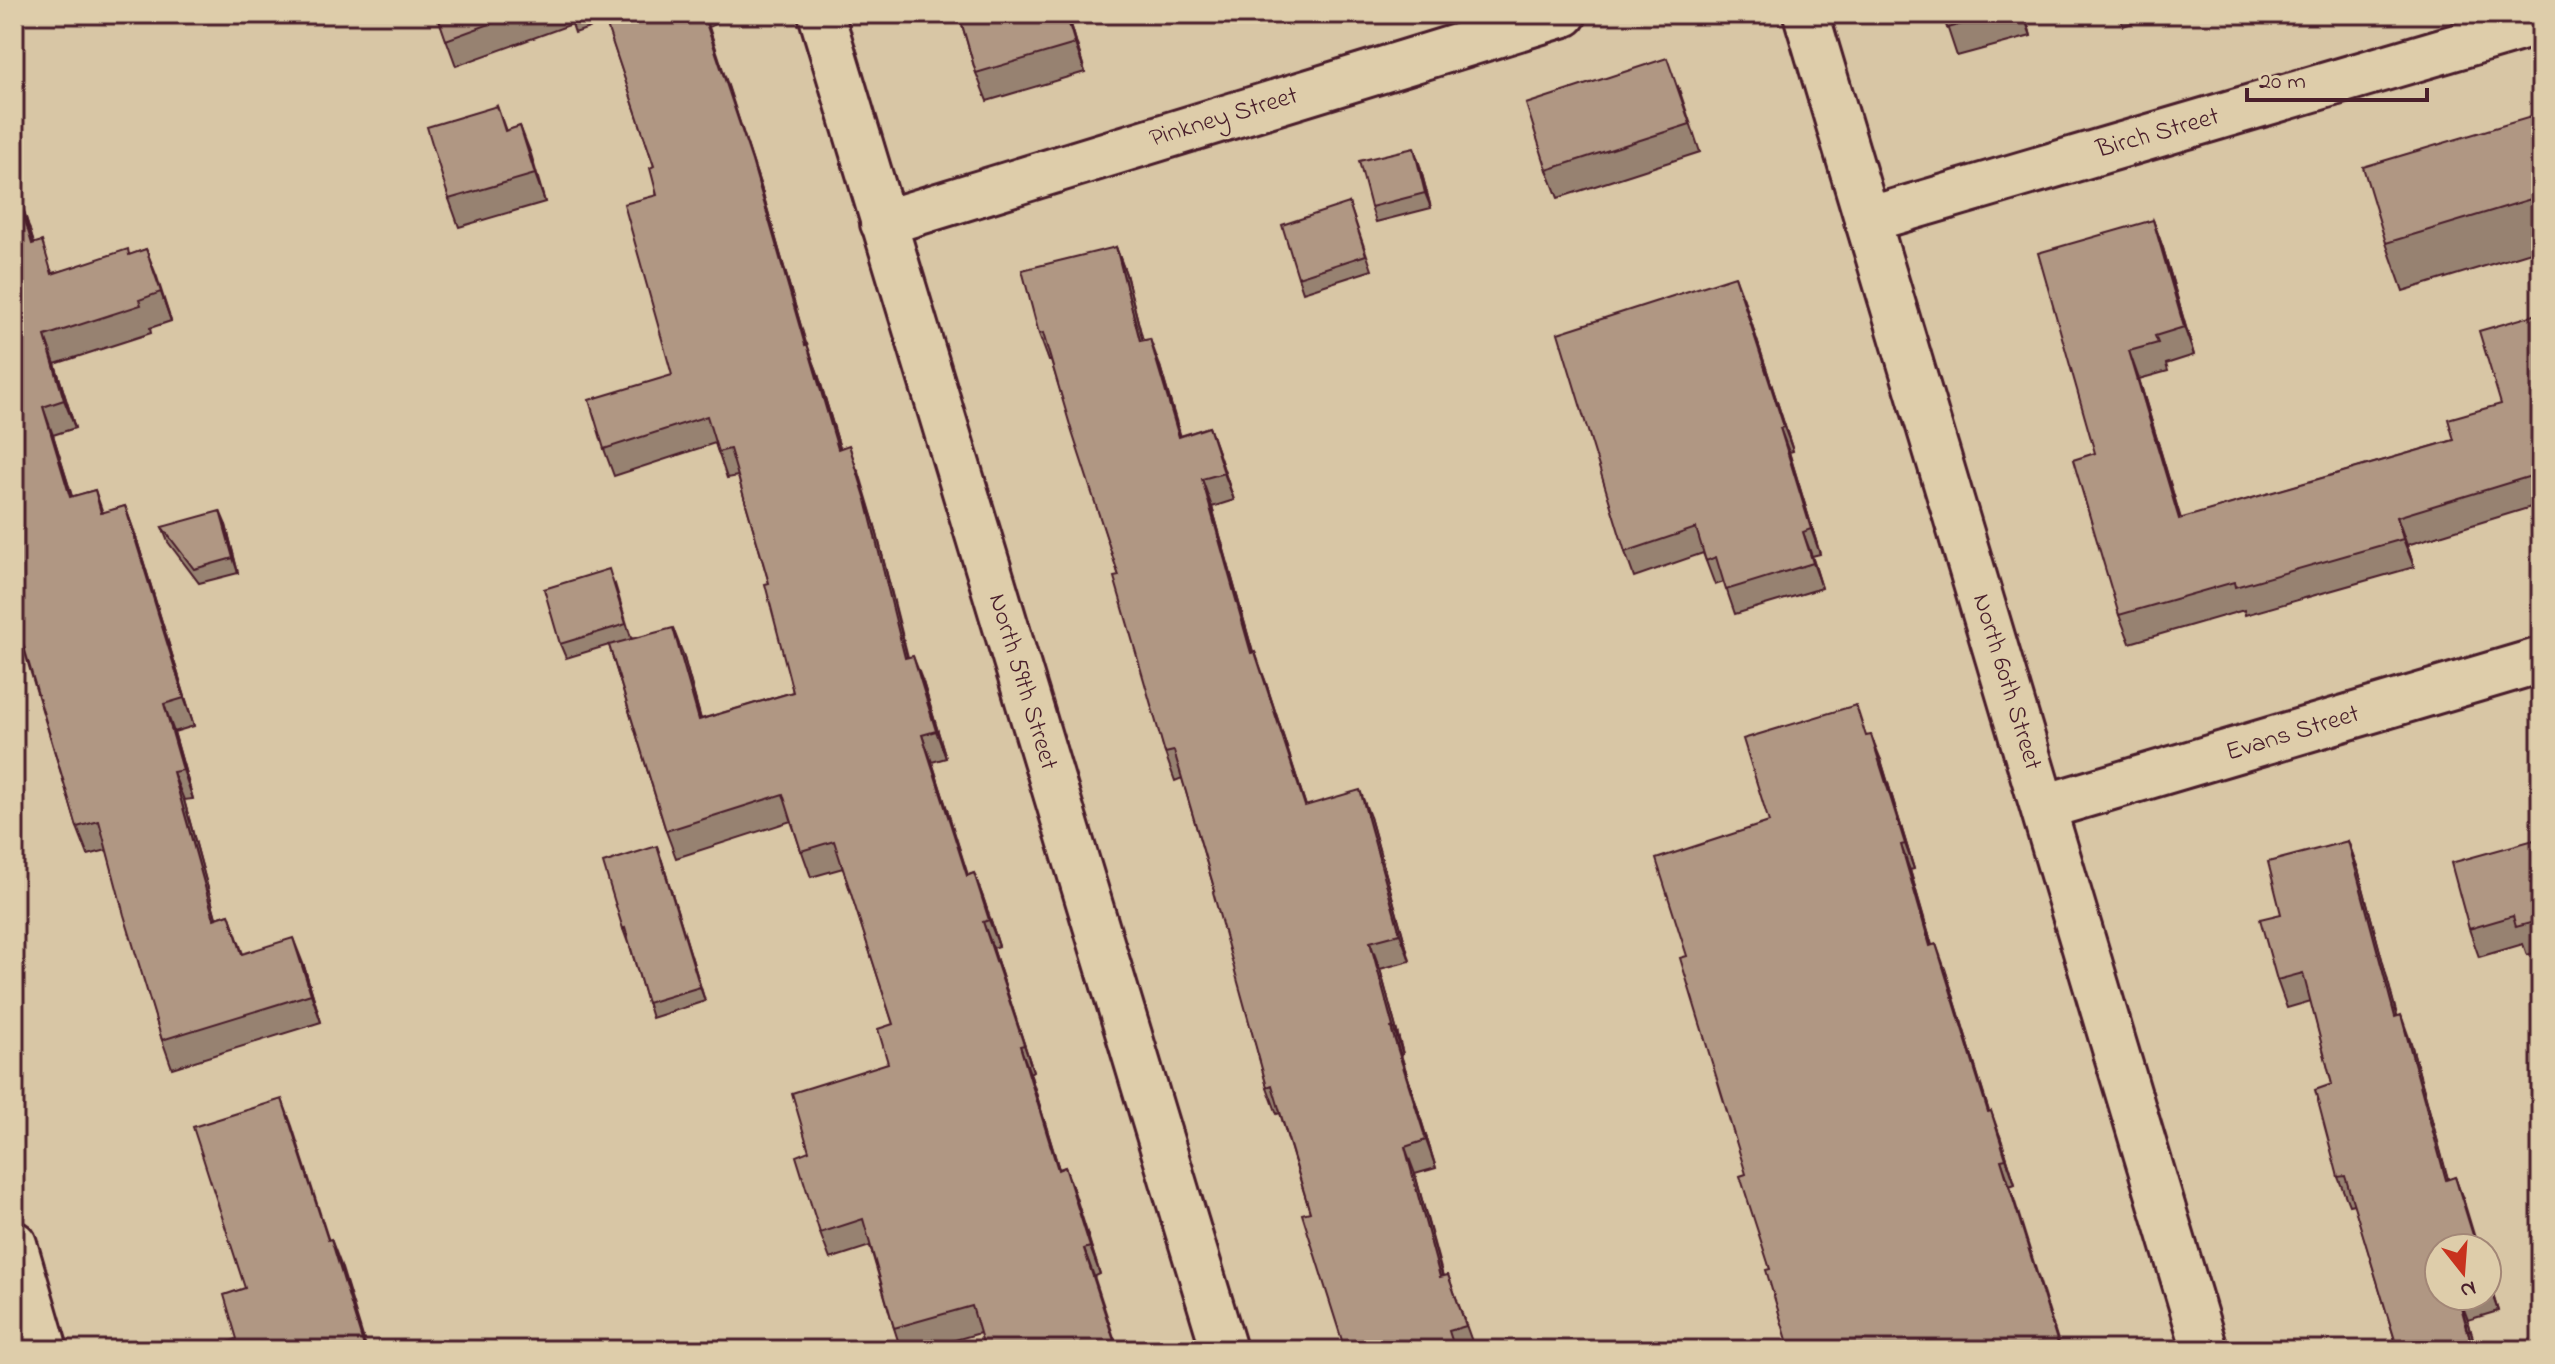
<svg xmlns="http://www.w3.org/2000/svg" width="2555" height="1364" font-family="'Indie Flower',sans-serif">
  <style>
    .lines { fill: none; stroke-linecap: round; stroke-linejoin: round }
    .minor-casing { stroke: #4a1f2b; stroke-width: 50 }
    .secondary-casing { stroke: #4a1f2b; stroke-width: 50 }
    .minor { stroke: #decdaa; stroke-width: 44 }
    .secondary { stroke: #decdaa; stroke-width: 44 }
    .wall { fill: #978271; stroke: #4a1f2b; stroke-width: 2 }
    .shaded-wall { fill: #7b6a5c; stroke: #4a1f2b; stroke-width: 2 }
    .building { fill: #b09783; stroke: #4a1f2b; stroke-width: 2 }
    .labels { text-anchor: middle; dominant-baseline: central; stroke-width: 6; stroke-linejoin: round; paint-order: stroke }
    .street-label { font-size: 26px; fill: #4a1f2b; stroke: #decdaa }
  </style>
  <rect width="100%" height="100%" fill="#d8c6a5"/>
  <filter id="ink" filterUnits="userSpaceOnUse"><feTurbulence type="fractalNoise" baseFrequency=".0125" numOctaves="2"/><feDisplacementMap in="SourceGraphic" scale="16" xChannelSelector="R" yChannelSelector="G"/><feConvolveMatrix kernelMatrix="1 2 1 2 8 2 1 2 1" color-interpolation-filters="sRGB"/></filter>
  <g filter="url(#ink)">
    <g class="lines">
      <defs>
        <path id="minor" d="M 821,14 L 1224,1350
          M 1867,220 L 2541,22
          M 883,223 L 1564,14
          M 2044,807 L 2541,660
          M 14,1244 L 45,1350"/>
        <path id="secondary" d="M 1806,14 L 2205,1350"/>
      </defs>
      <use href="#minor" class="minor-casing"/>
      <use href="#secondary" class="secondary-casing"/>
      <use href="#minor" class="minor"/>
      <use href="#secondary" class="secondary"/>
    </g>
    <path class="wall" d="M 437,14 L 712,14 L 716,24 L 709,27 L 761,187 L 806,344 L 817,371 L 840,448 L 859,472 L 875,526 L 908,657 L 923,682 L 946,758 L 932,762 L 968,875 L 974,873 L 984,900 L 999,946 L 993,948 L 1033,1071 L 1030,1073 L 1059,1169 L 1065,1167 L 1100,1274 L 980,1333 L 920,1350 L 901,1350 L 894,1328 L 870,1246 L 830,1259 L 820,1233 L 809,1151 L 888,1063 L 893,1024 L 843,868 L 811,877 L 791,821 L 676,858 L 666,831 L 609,645 L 566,658 L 560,644 L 615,584 L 631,638 L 683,654 L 701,719 L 793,692 L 769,583 L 738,476 L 727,478 L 715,443 L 614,476 L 604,449 L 672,375 L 654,166 L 606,22 L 575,33 L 572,24 L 456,66 Z
      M 959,14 L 1068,14 L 1085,72 L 987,101 L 976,73 Z
      M 1943,14 L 2025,14 L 2031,36 L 1957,56 Z
      M 2118,14 L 2161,14 L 2123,26 Z
      M 1678,86 L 1700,152 L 1558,198 L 1547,170 Z
      M 497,106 L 506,131 L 520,126 L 545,202 L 459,227 L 449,199 Z
      M 2541,114 L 2541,249 L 2403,291 L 2386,243 Z
      M 1419,163 L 1431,208 L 1376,222 L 1371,207 Z
      M 14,179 L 34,244 L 53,273 L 130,255 L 146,249 L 171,321 L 150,328 L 151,333 L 55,364 L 75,428 L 53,435 L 72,497 L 95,490 L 103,513 L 125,506 L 135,534 L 194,726 L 174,732 L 193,799 L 184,800 L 216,918 L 229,914 L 243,954 L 304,966 L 321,1022 L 172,1068 L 162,1040 L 107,850 L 88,855 L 77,827 L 14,616 Z
      M 1349,203 L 1372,270 L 1303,292 L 1298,277 Z
      M 2153,220 L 2163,248 L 2194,355 L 2166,364 L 2168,371 L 2139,379 L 2181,519 L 2454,440 L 2501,404 L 2541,313 L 2541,504 L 2407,545 L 2414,567 L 2245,615 L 2244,610 L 2130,643 L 2119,615 L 2095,453 Z
      M 1116,247 L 1126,274 L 1143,341 L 1160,366 L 1180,436 L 1209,427 L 1219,455 L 1234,500 L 1212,507 L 1253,653 L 1265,680 L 1306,806 L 1370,817 L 1410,961 L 1380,969 L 1403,1054 L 1401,1055 L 1436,1168 L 1415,1174 L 1443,1276 L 1448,1275 L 1475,1350 L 1345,1350 L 1310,1212 L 1280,1113 L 1277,1114 L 1267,1087 L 1215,891 L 1182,778 L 1175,781 L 1165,753 L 1119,576 L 1051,361 L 1049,361 L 1039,334 Z
      M 1744,300 L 1793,451 L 1789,452 L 1820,554 L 1812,556 L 1822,588 L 1735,614 L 1724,582 L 1715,585 L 1703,553 L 1634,577 L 1625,552 Z
      M 226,525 L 238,573 L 199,583 L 168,542 L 162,527 Z
      M 1867,736 L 1881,760 L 1914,869 L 1910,870 L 1932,945 L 1945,969 L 1989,1112 L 2000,1136 L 2015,1184 L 1770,1269 L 1746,1174 L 1769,822 Z
      M 2541,838 L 2541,951 L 2527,955 L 2523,944 L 2479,957 L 2469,929 Z
      M 2348,841 L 2358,869 L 2397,1016 L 2411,1043 L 2448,1180 L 2455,1177 L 2465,1205 L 2439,1296 L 2487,1296 L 2487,1276 L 2498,1311 L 2468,1320 L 2476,1350 L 2398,1350 L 2354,1204 L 2349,1205 L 2338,1177 L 2332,1084 L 2311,1001 L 2287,1008 L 2277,980 L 2281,914 Z
      M 662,861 L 705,1001 L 652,1018 L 629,943 L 628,943 L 623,929 Z"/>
    <path class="shaded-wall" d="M 704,14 L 761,187 L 814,371 L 805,345 Z
      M 1066,14 L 1068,14 L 1085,72 L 1075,44 Z
      M 2023,14 L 2025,14 L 2031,36 Z
      M 520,126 L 531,154 L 545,202 L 535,174 Z
      M 1414,148 L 1419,163 L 1431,208 L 1425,193 Z
      M 14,179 L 43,272 L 32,244 L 14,184 Z
      M 2153,220 L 2163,248 L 2194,355 L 2184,327 Z
      M 1116,247 L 1126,274 L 1150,369 L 1140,341 Z
      M 146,249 L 157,277 L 171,321 L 161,292 Z
      M 1735,276 L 1744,300 L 1793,451 L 1784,427 Z
      M 45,336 L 55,364 L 75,428 L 64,400 Z
      M 1150,339 L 1160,366 L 1189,464 L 1179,437 Z
      M 807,344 L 817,371 L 848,475 L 838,449 Z
      M 2129,351 L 2139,379 L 2189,547 L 2179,519 Z
      M 43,407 L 53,435 L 81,525 L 70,497 Z
      M 1209,427 L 1219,455 L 1234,500 L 1224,473 Z
      M 1780,428 L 1789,452 L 1820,554 L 1811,529 Z
      M 849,445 L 875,526 L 914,685 L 905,658 Z
      M 1202,479 L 1212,507 L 1261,681 L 1251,653 Z
      M 125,506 L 135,534 L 194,726 L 184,698 Z
      M 220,511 L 226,525 L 238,573 L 233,558 Z
      M 2397,517 L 2407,545 L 2414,567 L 2403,539 Z
      M 1803,532 L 1812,556 L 1822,588 L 1813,563 Z
      M 673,628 L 683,654 L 708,746 L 699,720 Z
      M 1255,652 L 1265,680 L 1315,834 L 1305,806 Z
      M 913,656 L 923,682 L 946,758 L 936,731 Z
      M 164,704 L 174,732 L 193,799 L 183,770 Z
      M 922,735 L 932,762 L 976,902 L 967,876 Z
      M 1871,735 L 1881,760 L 1914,869 L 1905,844 Z
      M 173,772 L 184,800 L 224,947 L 214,919 Z
      M 1360,790 L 1370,817 L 1410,961 L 1400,934 Z
      M 2348,841 L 2358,869 L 2405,1045 L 2395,1017 Z
      M 1901,845 L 1910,870 L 1939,971 L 1930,946 Z
      M 657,846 L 662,861 L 705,1001 L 700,987 Z
      M 974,873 L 984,900 L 999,946 L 989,920 Z
      M 983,922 L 993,948 L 1033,1071 L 1024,1045 Z
      M 293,938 L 304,966 L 321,1022 L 311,994 Z
      M 1370,942 L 1380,969 L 1403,1054 L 1393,1027 Z
      M 1936,944 L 1945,969 L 1997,1137 L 1988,1112 Z
      M 2401,1015 L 2411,1043 L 2456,1208 L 2446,1180 Z
      M 1391,1028 L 1401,1055 L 1436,1168 L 1426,1140 Z
      M 1020,1046 L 1030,1073 L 1067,1196 L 1058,1170 Z
      M 282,1099 L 292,1126 L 337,1266 L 328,1240 Z
      M 1991,1111 L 2000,1136 L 2015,1184 L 2006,1159 Z
      M 1405,1147 L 1415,1174 L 1450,1305 L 1440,1277 Z
      M 2001,1160 L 2010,1186 L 2061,1350 L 2060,1350 Z
      M 1065,1167 L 1075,1194 L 1100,1274 L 1090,1247 Z
      M 2455,1177 L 2465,1205 L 2478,1248 L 2477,1248 Z
      M 331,1239 L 341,1265 L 367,1350 L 365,1350 Z
      M 1084,1249 L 1094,1276 L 1118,1350 L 1117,1350 Z
      M 2487,1276 L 2498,1311 L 2488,1283 Z
      M 2459,1296 L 2468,1320 L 2476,1350 L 2473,1350 Z"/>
    <path class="building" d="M 437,14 L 517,14 L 446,40 Z
      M 603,14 L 703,14 L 752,161 L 805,345 L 807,344 L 838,449 L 849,445 L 866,500 L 905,658 L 913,656 L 936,731 L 922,735 L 967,876 L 974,873 L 989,920 L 983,922 L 1024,1045 L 1020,1046 L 1058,1170 L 1065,1167 L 1090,1247 L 1084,1249 L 1117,1350 L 985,1350 L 972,1306 L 894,1328 L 863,1219 L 820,1233 L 796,1156 L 809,1151 L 792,1093 L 888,1063 L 878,1029 L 893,1024 L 834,841 L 801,851 L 783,794 L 666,831 L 609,645 L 673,628 L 699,720 L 793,692 L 765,584 L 769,583 L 730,449 L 718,452 L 707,416 L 604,449 L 589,400 L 672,375 L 624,204 L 657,195 L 650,168 L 654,166 Z
      M 959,14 L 1066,14 L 1075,44 L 976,73 Z
      M 1943,14 L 1999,14 L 1947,28 Z
      M 1667,58 L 1690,124 L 1547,170 L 1526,104 Z
      M 497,106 L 505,131 L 520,126 L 535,174 L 449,199 L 427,127 Z
      M 2541,114 L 2541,196 L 2386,243 L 2363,167 Z
      M 1414,148 L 1425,193 L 1371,207 L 1359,161 Z
      M 14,184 L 32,244 L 42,241 L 52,274 L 128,249 L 129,255 L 146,249 L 161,292 L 139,300 L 141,305 L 45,336 L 64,400 L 43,407 L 70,497 L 95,490 L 101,513 L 125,506 L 184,698 L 164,704 L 183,770 L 173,772 L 214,919 L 229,914 L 242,954 L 293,938 L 311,994 L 162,1040 L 124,915 L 99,821 L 77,827 L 14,613 Z
      M 1349,203 L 1366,255 L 1298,277 L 1282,225 Z
      M 2153,220 L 2184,327 L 2155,336 L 2158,343 L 2129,351 L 2179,519 L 2454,440 L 2448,419 L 2501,404 L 2479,331 L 2541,313 L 2541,473 L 2397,517 L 2403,539 L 2235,587 L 2234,582 L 2119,615 L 2073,460 L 2095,453 L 2038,253 Z
      M 1116,247 L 1140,341 L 1150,339 L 1179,437 L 1209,427 L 1224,473 L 1202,479 L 1251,653 L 1255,652 L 1305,806 L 1360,790 L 1400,934 L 1370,942 L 1393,1027 L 1391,1028 L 1426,1140 L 1405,1147 L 1440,1277 L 1448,1275 L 1466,1326 L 1449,1331 L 1455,1350 L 1345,1350 L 1302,1214 L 1310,1212 L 1272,1085 L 1267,1087 L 1213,892 L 1215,891 L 1174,751 L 1165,753 L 1114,577 L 1119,576 L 1072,432 L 1043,333 L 1039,334 L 1022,270 Z
      M 1735,276 L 1784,427 L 1780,428 L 1811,529 L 1803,532 L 1813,563 L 1726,590 L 1716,557 L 1706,561 L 1696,528 L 1625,552 L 1558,333 Z
      M 220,511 L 233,558 L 194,569 L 162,527 Z
      M 609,569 L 626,624 L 560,644 L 544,589 Z
      M 1856,705 L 1866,736 L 1871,735 L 1905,844 L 1901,845 L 1930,946 L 1936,944 L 1988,1112 L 1991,1111 L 2006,1159 L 2001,1160 L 2060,1350 L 1790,1350 L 1766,1270 L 1770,1269 L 1740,1176 L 1746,1174 L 1680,958 L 1687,956 L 1656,859 L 1769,822 L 1743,739 Z
      M 2541,838 L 2541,920 L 2516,927 L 2513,916 L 2469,929 L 2451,863 Z
      M 2348,841 L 2395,1017 L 2401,1015 L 2446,1180 L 2455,1177 L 2477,1248 L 2439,1248 L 2439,1296 L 2458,1296 L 2473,1350 L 2398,1350 L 2345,1176 L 2338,1177 L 2315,1090 L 2332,1084 L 2303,973 L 2277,980 L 2260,919 L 2281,914 L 2268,862 Z
      M 657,846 L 700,987 L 647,1003 L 625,928 L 623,929 L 603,863 Z
      M 282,1099 L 328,1240 L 331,1239 L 365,1350 L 205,1350 L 237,1339 L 224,1295 L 245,1288 L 193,1127 Z"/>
  </g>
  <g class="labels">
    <g class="street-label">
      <text transform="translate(1224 118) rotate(-17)">Pinkney Street</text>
      <text transform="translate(2158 134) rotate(-16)">Birch Street</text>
      <text transform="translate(1022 682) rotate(73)">North 59th Street</text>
      <text transform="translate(2006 682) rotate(73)">North 60th Street</text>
      <text transform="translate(2293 734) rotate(-17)">Evans Street</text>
    </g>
  </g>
  <rect width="2555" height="1364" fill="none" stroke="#decdaa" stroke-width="48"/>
  <rect x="24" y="24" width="2507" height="1316" fill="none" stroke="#4a1f2b" stroke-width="3" filter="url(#ink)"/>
  <g transform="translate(2463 1272) rotate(163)"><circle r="38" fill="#decdaa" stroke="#a38777" stroke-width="2"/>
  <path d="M0-6L14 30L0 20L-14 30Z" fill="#c8321e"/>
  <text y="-12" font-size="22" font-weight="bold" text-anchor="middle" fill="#4a1f2b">N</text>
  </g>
  <path d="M2247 88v12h180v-12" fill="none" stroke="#4a1f2b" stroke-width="4"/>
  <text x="2259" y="88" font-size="24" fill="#4a1f2b" stroke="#decdaa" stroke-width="6" paint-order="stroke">20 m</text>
</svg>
